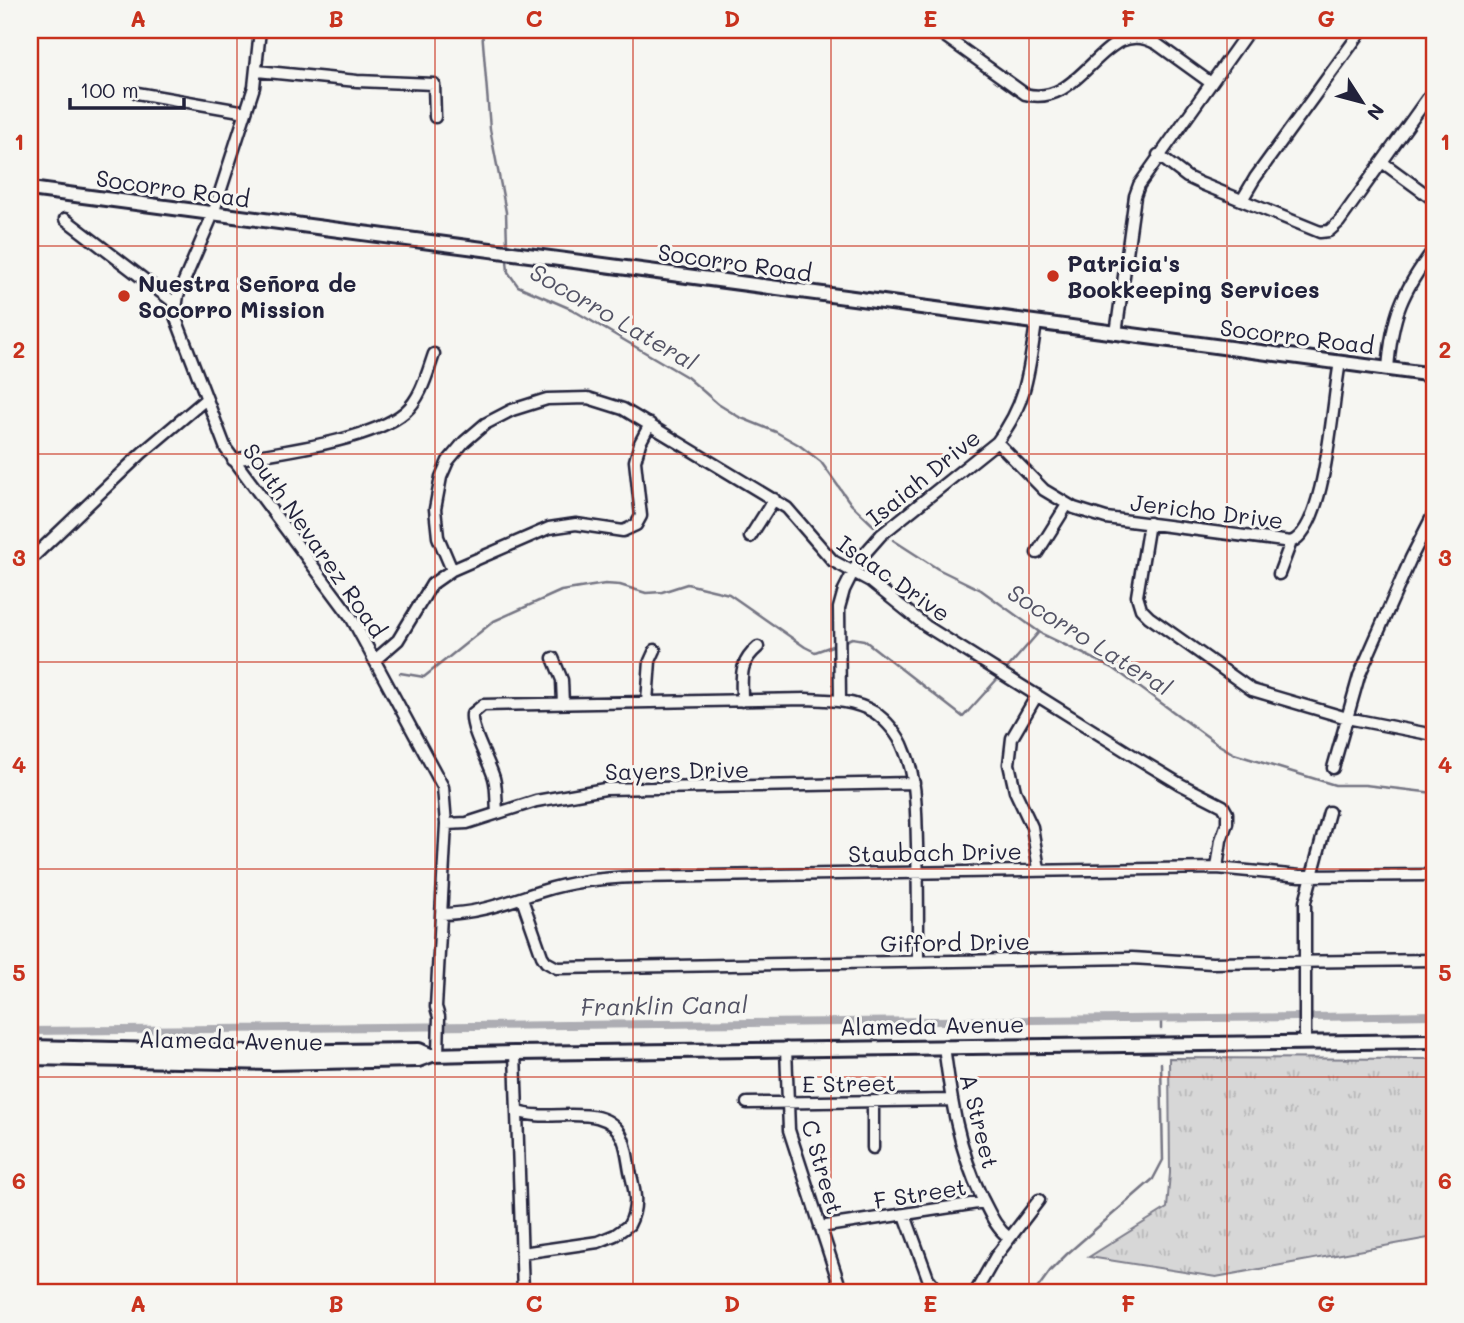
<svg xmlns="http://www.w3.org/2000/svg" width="1464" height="1323" font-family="Mali,sans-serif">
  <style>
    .grass { fill: url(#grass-tufts); stroke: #7c7c89; stroke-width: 2 }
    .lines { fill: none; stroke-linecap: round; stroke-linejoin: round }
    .stream { stroke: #757583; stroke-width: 2.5 }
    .canal { stroke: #adadb3; stroke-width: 8 }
    .minor-casing { stroke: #22223b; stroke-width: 15 }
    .major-casing { stroke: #22223b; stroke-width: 18 }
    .minor { stroke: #f6f6f2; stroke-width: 10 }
    .major { stroke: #f6f6f2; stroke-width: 12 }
    .grid { fill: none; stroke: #c8321e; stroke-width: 2; stroke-opacity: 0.55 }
    .poi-dot { fill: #c8321e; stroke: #f6f6f2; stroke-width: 2.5 }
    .labels { text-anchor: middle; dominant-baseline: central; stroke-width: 6; stroke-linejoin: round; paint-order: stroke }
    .street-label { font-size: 23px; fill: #22223b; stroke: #f6f6f2 }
    .poi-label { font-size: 23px; font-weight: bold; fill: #22223b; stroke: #f6f6f2; text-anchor: start }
    .water-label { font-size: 24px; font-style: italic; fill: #535365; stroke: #f6f6f2 }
    .neatline { fill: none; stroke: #c8321e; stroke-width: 2.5 }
    .grid-label { font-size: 23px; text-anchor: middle; font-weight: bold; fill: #c8321e }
  </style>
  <defs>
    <pattern id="grass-tufts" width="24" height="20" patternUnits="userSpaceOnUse" patternTransform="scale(1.75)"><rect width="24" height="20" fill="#d7d7d7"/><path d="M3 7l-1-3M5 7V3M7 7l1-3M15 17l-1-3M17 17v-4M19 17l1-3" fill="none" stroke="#b8b8b9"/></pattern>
  </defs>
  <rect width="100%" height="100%" fill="#f6f6f2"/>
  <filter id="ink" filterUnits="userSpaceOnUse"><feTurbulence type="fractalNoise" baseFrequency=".0143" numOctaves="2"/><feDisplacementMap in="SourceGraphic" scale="14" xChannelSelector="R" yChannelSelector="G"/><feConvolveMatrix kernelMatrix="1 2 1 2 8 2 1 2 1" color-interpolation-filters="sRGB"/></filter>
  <g filter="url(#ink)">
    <path class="grass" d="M 1169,1058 L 1434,1059 L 1434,1237 L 1216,1277 L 1089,1257 L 1167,1208 L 1170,1173 Z"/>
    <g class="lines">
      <path class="stream" d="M 482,30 L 490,129 L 506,212 L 507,246
        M 507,260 L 508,272 L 518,286 L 571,309 L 687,377 L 718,404 L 739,417 L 776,432 L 799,445 L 821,462 L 851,504 L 874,526
        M 893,540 L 938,569 L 981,590 L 1042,634 L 1113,668 L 1219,745 L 1234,754 L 1335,785 L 1365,785 L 1434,793
        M 843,642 L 852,638 L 864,640 L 963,717 L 1000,676
        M 1005,671 L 1039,632
        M 400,673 L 424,677 L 494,621 L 561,591 L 605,584 L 620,585 L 646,593 L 662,592 L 687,584 L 729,594 L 805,647 L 815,652 L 835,645
        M 1161,1029 L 1161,1019
        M 1034,1293 L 1050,1271 L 1067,1254 L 1153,1179 L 1163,1160 L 1161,1063"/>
      <path class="canal" d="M 1315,1017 L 1434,1015
        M 30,1031 L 1298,1017"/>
      <defs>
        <path id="minor" d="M 260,30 L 254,87 L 213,214 L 178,295 L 175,316 L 226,449 L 351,617 L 443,787 L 446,824 L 436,1007 L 439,1017 L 438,1054
          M 936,30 L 1025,94 C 1084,110 1103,12 1157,44 L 1211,83
          M 257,71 L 357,81 L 434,84 L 435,117
          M 137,93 L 246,112
          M 1158,155 L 1187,177 L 1202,184 L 1320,232 L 1329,231 L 1339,222 L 1434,89
          M 1382,162 L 1434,200
          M 1242,200 L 1255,178 L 1362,30
          M 65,219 L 175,303
          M 1116,334 L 1135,196 L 1139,185 L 1249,30
          M 1388,369 C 1392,315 1402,292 1434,249
          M 997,442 L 1044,490 L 1074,508 L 1106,518 L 1291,542 C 1327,528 1332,399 1340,363
          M 233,460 C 278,452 371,441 405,412 C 421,398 427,374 434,354
          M 1149,523 L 1137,596 L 1141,609 L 1149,617 L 1252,690 L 1347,718 L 1434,735
          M 750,537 L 774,499
          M 1037,553 L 1067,505
          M 30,560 L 142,453 L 206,399
          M 452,570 L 438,537 L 435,509 L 441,477 L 448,461 L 464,442 L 485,424 L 512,410 L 547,399 L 588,398 L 623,409 L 787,508 L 833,561 L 870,581 L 926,626 L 1137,758 L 1180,784 L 1223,806 L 1227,813 L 1227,823 L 1221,840 L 1217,868
          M 1279,574 L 1291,542
          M 553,658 L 562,680 L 563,704
          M 375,660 L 398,640 L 432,584 L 452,570 L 549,528 L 576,524 L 623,531 L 636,525 L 641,516 L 635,461 L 640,443 L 650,424
          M 1037,695 L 1012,738 L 1009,764 L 1015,791 L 1032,827 L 1039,869
          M 742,701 C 742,676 738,664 758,647
          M 840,701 L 839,608 L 844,590 L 859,560 L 881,535 L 997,442 C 1027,403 1029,370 1036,323
          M 647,702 L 650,661 L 655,650
          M 1333,768 L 1359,676 L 1411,558 L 1434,513
          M 497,813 C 496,801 497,789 494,778 C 489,761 470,729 472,714 L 483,705 L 806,699 C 830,700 853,700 874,712 C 886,720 899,735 904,749 C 917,778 916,812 917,844 C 918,883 918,922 918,961
          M 446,824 L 467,823 L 536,801 L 605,789 L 914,783
          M 522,899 L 542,956 L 546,962 L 557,968 L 1132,958 L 1212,963 L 1434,960
          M 441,914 C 478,914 507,902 542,891 C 573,881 603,878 635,877 L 1217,868 L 1300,876 L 1434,875
          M 1305,1042 L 1305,902 L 1329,812
          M 944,1046 C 951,1100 958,1148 982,1198 C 990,1213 995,1227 1009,1238
          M 786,1048 L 789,1130 L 842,1293
          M 515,1053 L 523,1293
          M 747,1103 L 951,1100
          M 517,1111 C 549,1125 606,1098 623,1139 C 627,1149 628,1161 630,1171 C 635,1191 639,1206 629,1225 L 615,1235 L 598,1242 L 522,1253
          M 873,1148 L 873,1102
          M 905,1215 L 928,1278 L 940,1293
          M 820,1227 L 984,1202
          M 975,1293 L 996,1256 L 1039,1200"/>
        <path id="major" d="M 30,189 L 1434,375
          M 30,1047 L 247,1052 L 419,1050 L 430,1055
          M 30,1058 L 271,1063 L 418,1060 L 432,1055 L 515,1053 L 1434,1041"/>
      </defs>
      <use href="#minor" class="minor-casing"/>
      <use href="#major" class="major-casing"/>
      <use href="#minor" class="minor"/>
      <use href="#major" class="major"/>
    </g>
  </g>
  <path class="grid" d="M 237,30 L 237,1293M 435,30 L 435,1293M 633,30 L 633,1293M 831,30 L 831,1293M 1029,30 L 1029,1293M 1227,30 L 1227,1293M 30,246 L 1434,246M 30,454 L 1434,454M 30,662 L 1434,662M 30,869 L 1434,869M 30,1077 L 1434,1077"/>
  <g class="poi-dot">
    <circle cx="1053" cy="276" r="7"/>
    <circle cx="124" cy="296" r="7"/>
  </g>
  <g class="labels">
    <g class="street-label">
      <text transform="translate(173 188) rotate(8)">Socorro Road</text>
      <text transform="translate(735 262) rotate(8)">Socorro Road</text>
      <text transform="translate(1297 336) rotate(7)">Socorro Road</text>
      <text transform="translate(923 477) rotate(-39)">Isaiah Drive</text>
      <text transform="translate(1207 511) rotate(7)">Jericho Drive</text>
      <text transform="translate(315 540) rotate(55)">South Nevarez Road</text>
      <text transform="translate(894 578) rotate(35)">Isaac Drive</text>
      <text transform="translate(677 770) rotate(-1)">Sayers Drive</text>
      <text transform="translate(935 852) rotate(-1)">Staubach Drive</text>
      <text transform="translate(955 942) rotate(-1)">Gifford Drive</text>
      <text transform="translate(932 1025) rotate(-1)">Alameda Avenue</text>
      <text transform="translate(231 1040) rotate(1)">Alameda Avenue</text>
      <text transform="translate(849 1083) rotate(-1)">E Street</text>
      <text transform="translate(980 1121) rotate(76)">A Street</text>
      <text transform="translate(823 1167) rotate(74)">C Street</text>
      <text transform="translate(920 1193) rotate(-9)">F Street</text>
    </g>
    <g class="poi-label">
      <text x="1067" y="263">Patricia's<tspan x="1067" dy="26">Bookkeeping Services</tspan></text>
      <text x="138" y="283">Nuestra Señora de<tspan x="138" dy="26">Socorro Mission</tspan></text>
    </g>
    <g class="water-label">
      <text transform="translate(614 316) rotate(30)">Socorro Lateral</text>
      <text transform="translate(1090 639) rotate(32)">Socorro Lateral</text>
      <text transform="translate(664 1005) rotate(-1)">Franklin Canal</text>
    </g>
  </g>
  <rect width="1464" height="1323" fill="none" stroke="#f6f6f2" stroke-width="77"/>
  <g transform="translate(1362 102) rotate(126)" stroke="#f6f6f2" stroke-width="5" paint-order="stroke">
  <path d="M0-5L12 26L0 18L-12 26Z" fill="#22223b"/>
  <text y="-10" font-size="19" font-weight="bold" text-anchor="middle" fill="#22223b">N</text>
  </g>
  <path d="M70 98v10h114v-10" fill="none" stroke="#22223b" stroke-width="3.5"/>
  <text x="80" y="98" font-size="21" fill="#22223b" stroke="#f6f6f2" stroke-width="5" paint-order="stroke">100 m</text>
  <rect x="38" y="38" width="1388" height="1246" class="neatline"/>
  <g class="grid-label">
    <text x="138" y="27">A</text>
    <text x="336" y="27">B</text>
    <text x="534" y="27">C</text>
    <text x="732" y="27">D</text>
    <text x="930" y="27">E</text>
    <text x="1128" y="27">F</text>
    <text x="1326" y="27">G</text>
    <text x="19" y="150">1</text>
    <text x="1445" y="150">1</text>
    <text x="19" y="358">2</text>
    <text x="1445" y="358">2</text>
    <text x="19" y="566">3</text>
    <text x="1445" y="566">3</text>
    <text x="19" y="773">4</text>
    <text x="1445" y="773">4</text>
    <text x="19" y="981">5</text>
    <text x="1445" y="981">5</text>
    <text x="19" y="1189">6</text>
    <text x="1445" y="1189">6</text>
    <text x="138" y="1312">A</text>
    <text x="336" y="1312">B</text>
    <text x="534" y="1312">C</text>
    <text x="732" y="1312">D</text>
    <text x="930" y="1312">E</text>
    <text x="1128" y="1312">F</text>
    <text x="1326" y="1312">G</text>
  </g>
</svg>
